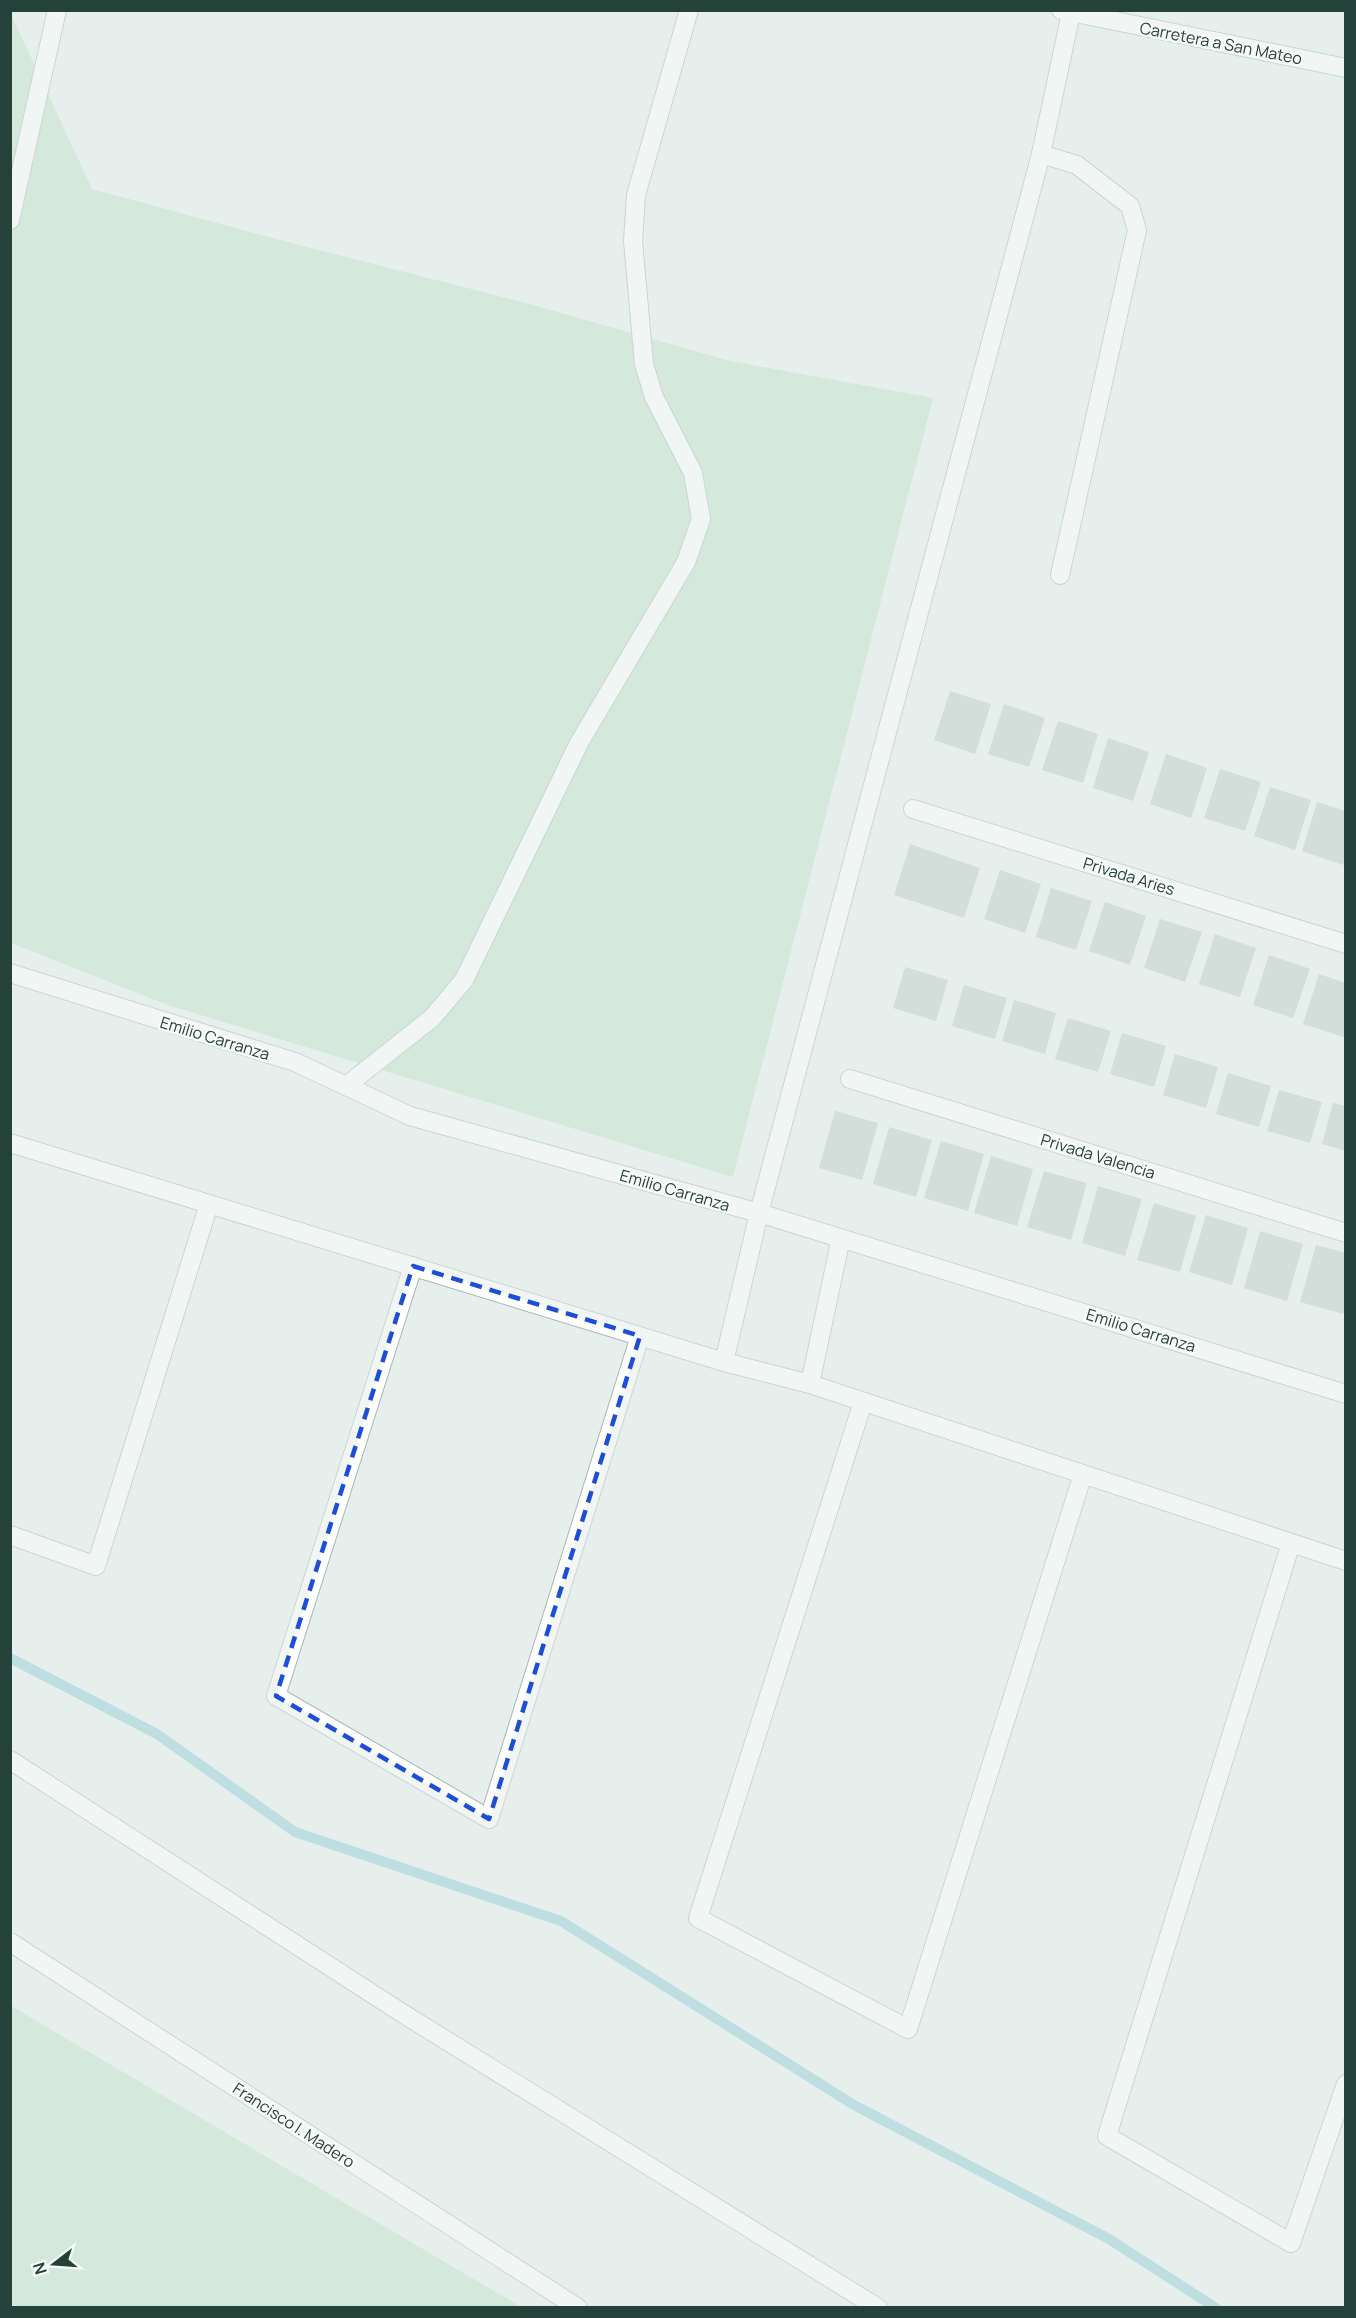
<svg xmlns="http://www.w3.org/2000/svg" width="1356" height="2318" font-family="Manrope,sans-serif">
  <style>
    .green { fill: #bfe0c8 }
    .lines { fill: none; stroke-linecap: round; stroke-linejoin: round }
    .stream { stroke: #8ec9d4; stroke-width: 10 }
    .building { fill: #bbcac4 }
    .service-casing { stroke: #a8b8b2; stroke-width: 20 }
    .minor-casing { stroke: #a8b8b2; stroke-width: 20 }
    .secondary-casing { stroke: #a4bbb3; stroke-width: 20 }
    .service { stroke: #fff; stroke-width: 18 }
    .minor { stroke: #fff; stroke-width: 18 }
    .secondary { stroke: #fff; stroke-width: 18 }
    .marked { fill: none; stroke: #1d4ed8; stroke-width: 4.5; stroke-dasharray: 12 8; stroke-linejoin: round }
    .labels { text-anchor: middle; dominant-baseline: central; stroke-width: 5; stroke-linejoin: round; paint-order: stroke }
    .street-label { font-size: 16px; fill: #24423a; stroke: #f7fbf9 }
  </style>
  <rect width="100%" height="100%" fill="#e6efeb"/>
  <path class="green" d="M 10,12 L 92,189 L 276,239 L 522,302 L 730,361 L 933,398 L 733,1177 L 168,1005 L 11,943 Z
    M 10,2005 L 45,2026 L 521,2307 L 11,2307 Z"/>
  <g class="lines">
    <path class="stream" d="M 10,1658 L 157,1734 L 295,1832 L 561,1921 L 854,2105 L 1109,2239 L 1216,2308"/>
  </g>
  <path class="building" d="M 950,691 L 991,704 L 975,754 L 934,740 Z
    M 1004,704 L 1045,718 L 1029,767 L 988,754 Z
    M 1058,721 L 1098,734 L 1083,783 L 1042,770 Z
    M 1108,738 L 1149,752 L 1133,801 L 1093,788 Z
    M 1166,754 L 1207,768 L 1191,818 L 1150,804 Z
    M 1220,769 L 1261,782 L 1245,831 L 1204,818 Z
    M 1270,787 L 1311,800 L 1295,850 L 1254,836 Z
    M 1317,802 L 1346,811 L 1346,856 L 1343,865 L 1302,851 Z
    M 910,844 L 980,868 L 964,918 L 894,895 Z
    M 1000,870 L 1041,884 L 1025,933 L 984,919 Z
    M 1051,888 L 1092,901 L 1076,950 L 1036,937 Z
    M 1105,902 L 1146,916 L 1130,965 L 1089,951 Z
    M 1160,919 L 1202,932 L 1185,982 L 1144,968 Z
    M 1215,934 L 1256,948 L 1240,997 L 1199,984 Z
    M 1269,955 L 1310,969 L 1293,1018 L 1253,1005 Z
    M 905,967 L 948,980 L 936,1021 L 893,1008 Z
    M 1319,974 L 1346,983 L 1344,1037 L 1303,1024 Z
    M 964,985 L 1007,998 L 995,1039 L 952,1026 Z
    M 1014,1000 L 1056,1013 L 1045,1054 L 1002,1041 Z
    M 1068,1018 L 1111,1031 L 1098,1072 L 1055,1059 Z
    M 1122,1033 L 1166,1046 L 1154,1087 L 1110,1074 Z
    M 1175,1054 L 1218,1067 L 1206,1108 L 1163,1095 Z
    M 1228,1073 L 1271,1086 L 1259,1127 L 1216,1114 Z
    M 1279,1090 L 1322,1102 L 1310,1143 L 1267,1131 Z
    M 1333,1103 L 1346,1106 L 1346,1151 L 1322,1144 Z
    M 835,1111 L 878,1123 L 862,1180 L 819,1168 Z
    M 889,1127 L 932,1140 L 916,1197 L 873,1184 Z
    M 941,1141 L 984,1154 L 968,1211 L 924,1198 Z
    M 991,1156 L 1033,1169 L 1017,1226 L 974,1213 Z
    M 1044,1171 L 1087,1183 L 1071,1240 L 1027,1227 Z
    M 1098,1186 L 1142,1199 L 1125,1256 L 1082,1243 Z
    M 1154,1203 L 1196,1216 L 1180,1272 L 1137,1260 Z
    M 1206,1215 L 1248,1228 L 1232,1285 L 1189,1272 Z
    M 1260,1231 L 1303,1244 L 1287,1301 L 1244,1288 Z
    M 1316,1245 L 1346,1253 L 1346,1305 L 1343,1314 L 1300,1302 Z"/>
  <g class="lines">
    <defs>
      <path id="service" d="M 1041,154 L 1077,165 L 1130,206 L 1137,230 L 1060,575
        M 346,1086 L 432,1018 L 464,980 L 579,743 L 686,562 L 701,519 L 693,473 L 654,397 L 644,364 L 633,241 L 636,195 L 689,10"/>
      <path id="minor" d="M 10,220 L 57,10
        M 913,809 L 1346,944
        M 10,973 L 295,1062 L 410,1116 L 759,1213 L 1346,1394
        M 850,1079 L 1346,1233
        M 10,1143 L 724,1362 L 810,1384 L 1346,1561
        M 413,1266 L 276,1696 L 489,1819 L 640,1336
        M 724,1362 L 759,1213 L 1041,154 L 1071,13
        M 810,1384 L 841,1238
        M 863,1402 L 698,1918 L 908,2029 L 1083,1474
        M 10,1535 L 96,1566 L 209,1204
        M 1291,1543 L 1107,2136 L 1291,2243 L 1346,2084
        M 10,1760 L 402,2013 L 878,2308
        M 10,1942 L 578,2308"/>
      <path id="secondary" d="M 1061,10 L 1346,68"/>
    </defs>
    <use href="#service" class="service-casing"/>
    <use href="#minor" class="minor-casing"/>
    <use href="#secondary" class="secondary-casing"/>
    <use href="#service" class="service"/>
    <use href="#minor" class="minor"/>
    <use href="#secondary" class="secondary"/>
  </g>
  <path d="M0 0H1356V2318H0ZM 413,1266 L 640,1336 L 489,1819 L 276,1696 Z" fill="#e6efeb" fill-opacity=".55" fill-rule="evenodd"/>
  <path class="marked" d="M 413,1266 L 640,1336 L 489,1819 L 276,1696 Z"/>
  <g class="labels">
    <g class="street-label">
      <text transform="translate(1221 43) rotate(11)">Carretera a San Mateo</text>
      <text transform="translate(1129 876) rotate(17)">Privada Aries</text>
      <text transform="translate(215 1038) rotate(17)">Emilio Carranza</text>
      <text transform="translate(1098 1156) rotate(17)">Privada Valencia</text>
      <text transform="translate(675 1190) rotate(16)">Emilio Carranza</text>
      <text transform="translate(1141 1330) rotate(17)">Emilio Carranza</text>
      <text transform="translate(294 2125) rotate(33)">Francisco I. Madero</text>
    </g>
  </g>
  <rect width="1356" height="2318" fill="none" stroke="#24423a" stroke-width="24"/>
  <g transform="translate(54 2264) rotate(253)" stroke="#f7fbf9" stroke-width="4.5" paint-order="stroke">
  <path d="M0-4.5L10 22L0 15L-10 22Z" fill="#24423a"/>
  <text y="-9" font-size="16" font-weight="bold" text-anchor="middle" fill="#24423a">N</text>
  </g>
</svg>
